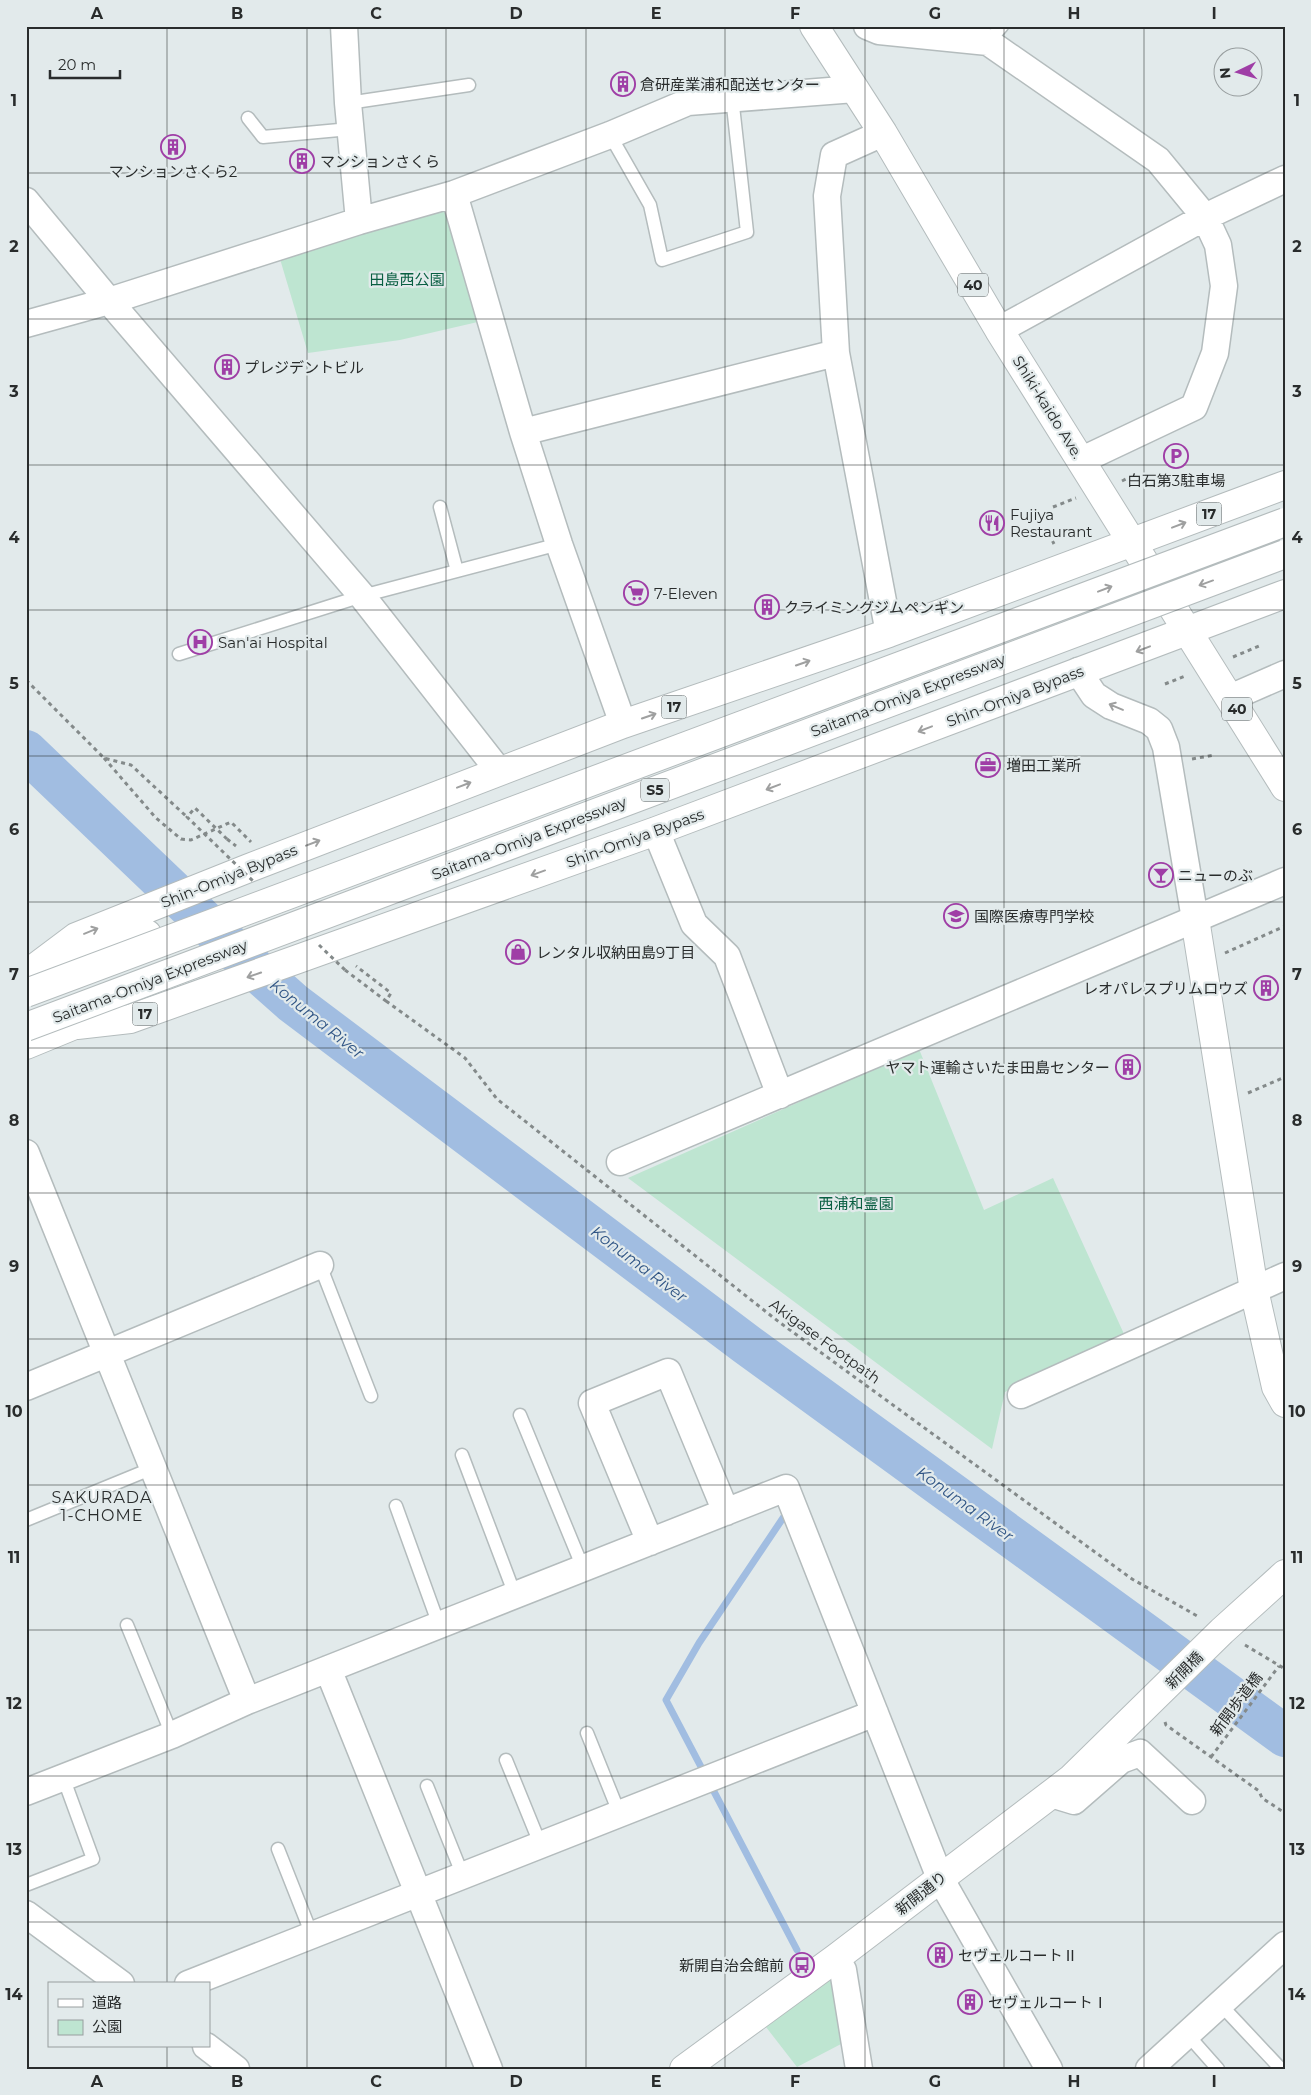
<svg xmlns="http://www.w3.org/2000/svg" width="1311" height="2095" font-family="Montserrat,'Noto Sans JP',sans-serif">
  <style>
    .green { fill: #bee5d1 }
    .lines { fill: none; stroke-linecap: round; stroke-linejoin: round }
    .stream { stroke: #a1bde1; stroke-width: 7 }
    .river { stroke: #a1bde1; stroke-width: 42 }
    .service-casing { stroke: #b4bcbd; stroke-width: 15 }
    .minor-casing { stroke: #b4bcbd; stroke-width: 29 }
    .tertiary-casing { stroke: #b4bcbd; stroke-width: 30 }
    .primary-casing { stroke: #b4bcbd; stroke-width: 30 }
    .trunk-casing { stroke: #b4bcbd; stroke-width: 30 }
    .path { stroke: #848a8a; stroke-width: 3; stroke-dasharray: 4 4; stroke-linecap: butt }
    .service { stroke: #fff; stroke-width: 12 }
    .minor { stroke: #fff; stroke-width: 26 }
    .tertiary { stroke: #fff; stroke-width: 28 }
    .primary { stroke: #fff; stroke-width: 28 }
    .trunk { stroke: #fff; stroke-width: 28 }
    .motorway-bridge-casing { stroke: #b4bcbd; stroke-width: 30; stroke-linecap: butt }
    .path-bridge { stroke: #848a8a; stroke-width: 3; stroke-dasharray: 4 4; stroke-linecap: butt }
    .motorway-bridge { stroke: #fff; stroke-width: 28 }
    .oneway { stroke: #9fa0a0 }
    .grid { fill: none; stroke: #292c2c; stroke-width: 1; stroke-opacity: 0.55 }
    .labels { text-anchor: middle; dominant-baseline: central; stroke-width: 4.5; stroke-linejoin: round; paint-order: stroke }
    .shield { fill: #e2eaeb; stroke: #606565; stroke-width: 1 }
    .shield-label { font-size: 14px; font-weight: bold; fill: #292c2c }
    .poi-label { font-size: 15px; fill: #292c2c; stroke: #e2eaeb; text-anchor: start }
    .park-label { font-size: 15px; fill: #095f42; stroke: #e2eaeb }
    .street-label { font-size: 15px; fill: #292c2c; stroke: #e2eaeb }
    .water-label { font-size: 16px; font-style: italic; fill: #305585; stroke: #e2eaeb }
    .neighbourhood-label { font-size: 16px; letter-spacing: 1px; fill: #292c2c; stroke: #e2eaeb }
    .neatline { fill: none; stroke: #292c2c; stroke-width: 2 }
    .grid-label { font-size: 16px; text-anchor: middle; font-weight: bold; fill: #292c2c }
  </style>
  <rect width="100%" height="100%" fill="#e2eaeb"/>
  <path class="green" d="M 440,207 L 451,212 L 482,321 L 400,340 L 308,353 L 280,259 Z
    M 919,1049 L 984,1210 L 1053,1178 L 1124,1334 L 1005,1392 L 992,1449 L 628,1178 Z
    M 828,1979 L 833,1984 L 841,2044 L 797,2067 L 766,2027 Z"/>
  <g class="lines">
    <path class="stream" d="M 848,1439 L 858,1427
      M 785,1515 L 699,1643 L 666,1700 L 797,1950"/>
    <path class="river" d="M 26,751 L 248,963 L 293,1003 L 746,1344 L 1285,1736"/>
    <defs>
      <path id="service" d="M 988,42 L 1002,26
        M 348,103 L 469,85
        M 248,118 L 263,137 L 350,129
        M 610,135 L 650,205 L 662,260 L 747,232 L 732,97
        M 440,507 L 457,571
        M 179,654 L 362,596 L 559,544
        M 320,1265 L 371,1396
        M 520,1415 L 583,1568
        M 462,1455 L 515,1595
        M 396,1506 L 439,1625
        M 26,1520 L 153,1468
        M 127,1625 L 172,1735
        M 587,1733 L 620,1815
        M 506,1760 L 541,1846
        M 427,1786 L 463,1876
        M 278,1849 L 312,1935
        M 26,1885 L 93,1859 L 63,1777
        M 1220,2004 L 1281,2069
        M 1187,2034 L 1218,2069"/>
      <path id="minor" d="M 344,26 L 348,103 L 359,221
        M 867,26 L 879,31 L 988,42 L 1158,160 L 1205,217 L 1218,245 L 1224,286 L 1215,353 L 1194,407 L 1082,460
        M 883,133 L 834,155 L 827,196 L 836,353 L 889,633
        M 454,194 L 523,432 L 836,353
        M 26,201 L 109,301 L 362,596 L 499,771
        M 26,324 L 109,301 L 359,221 L 454,194 L 610,135 L 688,102 L 855,89
        M 999,330 L 1205,217 L 1285,179
        M 523,432 L 559,544 L 623,724
        M 1078,671 L 1094,695 L 1111,706 L 1149,721 L 1159,729 L 1166,747 L 1195,919
        M 1230,698 L 1285,674
        M 656,831 L 694,924 L 727,956 L 780,1095
        M 26,1153 L 247,1701
        M 620,1162 L 1285,881
        M 26,1387 L 320,1265
        M 1021,1395 L 1285,1276
        M 650,1542 L 592,1403 L 668,1372 L 726,1512
        M 328,1669 L 489,2069
        M 26,1792 L 172,1735 L 247,1701 L 786,1488 L 940,1878 L 1049,2069
        M 1051,1794 L 1074,1801 L 1121,1760 L 1140,1753 L 1192,1801
        M 26,1914 L 121,1984
        M 836,1958 L 843,1970 L 859,2069
        M 188,1984 L 875,1713
        M 206,2046 L 236,2069
        M 1149,2069 L 1285,1945"/>
      <path id="tertiary" d="M 1195,919 L 1254,1290 L 1276,1387 L 1285,1403
        M 684,2069 L 836,1958 L 1071,1779 L 1222,1631 L 1285,1574"/>
      <path id="primary" d="M 814,26 L 883,133 L 999,330 L 1285,787"/>
      <path id="trunk" d="M 54,962 L 126,942 L 147,934
        M 36,967 L 76,937 L 249,868 L 623,724 L 889,633 L 1285,485
        M 77,1025 L 130,1019 L 298,959 L 656,831 L 1285,594
        M 26,1045 L 94,1017"/>
    </defs>
    <use href="#service" class="service-casing"/>
    <use href="#minor" class="minor-casing"/>
    <use href="#tertiary" class="tertiary-casing"/>
    <use href="#primary" class="primary-casing"/>
    <use href="#trunk" class="trunk-casing"/>
    <path class="path" d="M 1122,481 L 1130,477
      M 1053,507 L 1076,498
      M 1049,534 L 1054,544
      M 1233,657 L 1259,646
      M 26,680 L 104,758 L 131,765 L 187,817
      M 1165,684 L 1185,676
      M 104,758 L 156,818 L 181,839 L 191,840 L 231,822 L 251,842
      M 1192,759 L 1215,755
      M 227,839 L 236,846
      M 1225,953 L 1285,926
      M 345,970 L 386,1001 L 391,993 L 356,966
      M 386,1001 L 465,1058 L 497,1099 L 779,1322 L 1132,1579 L 1199,1617
      M 1248,1093 L 1285,1077
      M 1245,1645 L 1285,1669
      M 1165,1722 L 1166,1725 L 1259,1791 L 1262,1798 L 1285,1813
      M 1211,1757 L 1279,1666"/>
    <use href="#service" class="service"/>
    <use href="#minor" class="minor"/>
    <use href="#tertiary" class="tertiary"/>
    <use href="#primary" class="primary"/>
    <use href="#trunk" class="trunk"/>
    <defs>
      <path id="motorway-bridge" d="M 26,993 L 1285,522
        M 26,1027 L 1285,554"/>
    </defs>
    <use href="#motorway-bridge" class="motorway-bridge-casing"/>
    <path class="path-bridge" d="M 227,839 L 195,808 L 187,817 L 253,881
      M 319,945 L 345,970"/>
    <use href="#motorway-bridge" class="motorway-bridge"/>
  </g>
  <defs><path id="oneway-shaft" d="M-6 0H5M1.5-3L5.5 0L1.5 3" fill="none" stroke-width="1.6" stroke-linecap="round" stroke-linejoin="round" transform="scale(1.25)"/></defs>
  <g class="oneway">
    <use href="#oneway-shaft" transform="translate(1179 525) rotate(-21)"/>
    <use href="#oneway-shaft" transform="translate(1206 583) rotate(160)"/>
    <use href="#oneway-shaft" transform="translate(1105 589) rotate(-21)"/>
    <use href="#oneway-shaft" transform="translate(1143 649) rotate(159)"/>
    <use href="#oneway-shaft" transform="translate(803 663) rotate(-19)"/>
    <use href="#oneway-shaft" transform="translate(1116 707) rotate(-157)"/>
    <use href="#oneway-shaft" transform="translate(649 716) rotate(-19)"/>
    <use href="#oneway-shaft" transform="translate(925 729) rotate(159)"/>
    <use href="#oneway-shaft" transform="translate(464 785) rotate(-21)"/>
    <use href="#oneway-shaft" transform="translate(773 787) rotate(159)"/>
    <use href="#oneway-shaft" transform="translate(313 843) rotate(-21)"/>
    <use href="#oneway-shaft" transform="translate(538 873) rotate(160)"/>
    <use href="#oneway-shaft" transform="translate(91 931) rotate(-22)"/>
    <use href="#oneway-shaft" transform="translate(254 975) rotate(161)"/>
  </g>
  <path class="grid" d="M 167,26 L 167,1984M 307,26 L 307,2069M 446,26 L 446,2069M 586,26 L 586,2069M 725,26 L 725,2069M 865,26 L 865,2069M 1004,26 L 1004,2069M 1144,26 L 1144,2069M 26,173 L 1285,173M 26,319 L 1285,319M 26,465 L 1285,465M 26,610 L 1285,610M 26,756 L 1285,756M 26,902 L 1285,902M 26,1048 L 1285,1048M 26,1193 L 1285,1193M 26,1339 L 1285,1339M 26,1485 L 1285,1485M 26,1630 L 1285,1630M 26,1776 L 1285,1776M 26,1922 L 1285,1922M 167,2046 L 167,2069"/>
  <defs>
    <symbol id="building-ring" viewBox="-11 -11 22 22"><circle r="9.5" fill="#e2eaeb" stroke="#9f3ea6" stroke-width="1.5"/><path d="M-4-6H4V6H1V3H-1V6H-4ZM-2.5-4.3h1.7v1.8h-1.7ZM.8-4.3h1.7v1.8H.8ZM-2.5-1h1.7V.8h-1.7ZM.8-1h1.7V.8H.8Z" fill="#9f3ea6"/></symbol>
    <symbol id="parking-ring" viewBox="-11 -11 22 22"><circle r="9.5" fill="#e2eaeb" stroke="#9f3ea6" stroke-width="1.5"/><path d="M-3.5-5.5H1a3.5 3.5 0 0 1 0 7H-1V5.5H-3.5ZM-1-3.4V-.6H.8a1.4 1.4 0 0 0 0-2.8Z" fill="#9f3ea6"/></symbol>
    <symbol id="restaurant-ring" viewBox="-11 -11 22 22"><circle r="9.5" fill="#e2eaeb" stroke="#9f3ea6" stroke-width="1.5"/><path d="M-5-6h1v4h1v-4h1v4h1v-4h1v5L-1.5 .5V6h-2V.5L-5-1ZM5-6V6H3V1.5H1.5Q1.5-4 5-6Z" fill="#9f3ea6"/></symbol>
    <symbol id="supermarket-ring" viewBox="-11 -11 22 22"><circle r="9.5" fill="#e2eaeb" stroke="#9f3ea6" stroke-width="1.5"/><path d="M-6-5.5h2.5l.6 2H6L4.5 2H-2.5L-4.4-4H-6ZM-1.5 3.2a1.3 1.3 0 1 0 .1 0ZM3 3.2a1.3 1.3 0 1 0 .1 0Z" fill="#9f3ea6"/></symbol>
    <symbol id="hospital-ring" viewBox="-11 -11 22 22"><circle r="9.5" fill="#e2eaeb" stroke="#9f3ea6" stroke-width="1.5"/><path d="M-5-5h3v3.5h4V-5h3V5h-3V1.5h-4V5h-3Z" fill="#9f3ea6"/></symbol>
    <symbol id="office-ring" viewBox="-11 -11 22 22"><circle r="9.5" fill="#e2eaeb" stroke="#9f3ea6" stroke-width="1.5"/><path d="M-6-3h4V-5.5h4V-3h4V5H-6ZM-1-4.5V-3h2v-1.5ZM-6 0V1H6V0Z" fill="#9f3ea6"/></symbol>
    <symbol id="bar-ring" viewBox="-11 -11 22 22"><circle r="9.5" fill="#e2eaeb" stroke="#9f3ea6" stroke-width="1.5"/><path d="M-6-5H6L.8 .8V4.5H3.5V6h-7V4.5H-.8V.8Z" fill="#9f3ea6"/></symbol>
    <symbol id="university-ring" viewBox="-11 -11 22 22"><circle r="9.5" fill="#e2eaeb" stroke="#9f3ea6" stroke-width="1.5"/><path d="M0-5L7-2L0 1L-7-2ZM-4 1L0 2.5L4 1V4Q0 6-4 4Z" fill="#9f3ea6"/></symbol>
    <symbol id="shop-ring" viewBox="-11 -11 22 22"><circle r="9.5" fill="#e2eaeb" stroke="#9f3ea6" stroke-width="1.5"/><path d="M-5-2.5h2.3a2.7 3.5 0 0 1 5.4 0H5L5.5 6h-11ZM-1.5-2.5h3a1.5 2.3 0 0 0-3 0Z" fill="#9f3ea6"/></symbol>
    <symbol id="bus-ring" viewBox="-11 -11 22 22"><circle r="9.5" fill="#e2eaeb" stroke="#9f3ea6" stroke-width="1.5"/><path d="M-5-6H5V4H4V6H2V4H-2V6H-4V4H-5ZM-3.5-4V0h7V-4ZM-3.5 1.2v1.5H-2V1.2ZM2 1.2v1.5H3.5V1.2Z" fill="#9f3ea6"/></symbol>
  </defs>
  <g fill-rule="evenodd">
    <use href="#building-ring" x="609" y="70" width="28" height="28"/>
    <use href="#building-ring" x="159" y="133" width="28" height="28"/>
    <use href="#building-ring" x="288" y="147" width="28" height="28"/>
    <use href="#building-ring" x="213" y="353" width="28" height="28"/>
    <use href="#parking-ring" x="1162" y="442" width="28" height="28"/>
    <use href="#restaurant-ring" x="978" y="509" width="28" height="28"/>
    <use href="#supermarket-ring" x="622" y="579" width="28" height="28"/>
    <use href="#building-ring" x="753" y="593" width="28" height="28"/>
    <use href="#hospital-ring" x="186" y="628" width="28" height="28"/>
    <use href="#office-ring" x="974" y="751" width="28" height="28"/>
    <use href="#bar-ring" x="1147" y="861" width="28" height="28"/>
    <use href="#university-ring" x="942" y="902" width="28" height="28"/>
    <use href="#shop-ring" x="504" y="938" width="28" height="28"/>
    <use href="#building-ring" x="1252" y="974" width="28" height="28"/>
    <use href="#building-ring" x="1114" y="1053" width="28" height="28"/>
    <use href="#building-ring" x="926" y="1941" width="28" height="28"/>
    <use href="#bus-ring" x="788" y="1951" width="28" height="28"/>
    <use href="#building-ring" x="956" y="1988" width="28" height="28"/>
  </g>
  <g class="labels">
    <g class="shield">
      <rect x="958" y="273.5" width="30" height="23" rx="4"/>
      <rect x="1196.5" y="502.5" width="25" height="23" rx="4"/>
      <rect x="661.5" y="695.5" width="25" height="23" rx="4"/>
      <rect x="1222" y="697.5" width="30" height="23" rx="4"/>
      <rect x="641" y="778.5" width="28" height="23" rx="4"/>
      <rect x="132.5" y="1002.5" width="25" height="23" rx="4"/>
    </g>
    <g class="shield-label">
      <text x="973" y="285">40</text>
      <text x="1209" y="514">17</text>
      <text x="674" y="707">17</text>
      <text x="1237" y="709">40</text>
      <text x="655" y="790">S5</text>
      <text x="145" y="1014">17</text>
    </g>
    <g class="poi-label">
      <text x="640" y="84">倉研産業浦和配送センター</text>
      <text x="320" y="161">マンションさくら</text>
      <text x="173" y="171" text-anchor="middle">マンションさくら2</text>
      <text x="244" y="367">プレジデントビル</text>
      <text x="1176" y="480" text-anchor="middle">白石第3駐車場</text>
      <text x="1010" y="514">Fujiya<tspan x="1010" dy="17">Restaurant</tspan></text>
      <text x="654" y="593">7-Eleven</text>
      <text x="784" y="607">クライミングジムペンギン</text>
      <text x="218" y="642">San'ai Hospital</text>
      <text x="1006" y="765">増田工業所</text>
      <text x="1178" y="875">ニューのぶ</text>
      <text x="974" y="916">国際医療専門学校</text>
      <text x="536" y="952">レンタル収納田島9丁目</text>
      <text x="1248" y="988" text-anchor="end">レオパレスプリムロウズ</text>
      <text x="1110" y="1067" text-anchor="end">ヤマト運輸さいたま田島センター</text>
      <text x="958" y="1955">セヴェルコートⅡ</text>
      <text x="784" y="1965" text-anchor="end">新開自治会館前</text>
      <text x="988" y="2002">セヴェルコートⅠ</text>
    </g>
    <g class="park-label">
      <text x="407" y="279">田島西公園</text>
      <text x="856" y="1203">西浦和霊園</text>
    </g>
    <g class="street-label">
      <text transform="translate(1048 407) rotate(58)">Shiki-kaido Ave.</text>
      <text transform="translate(908 695) rotate(-21)">Saitama-Omiya Expressway</text>
      <text transform="translate(1015 696) rotate(-21)">Shin-Omiya Bypass</text>
      <text transform="translate(529 838) rotate(-21)">Saitama-Omiya Expressway</text>
      <text transform="translate(635 838) rotate(-20)">Shin-Omiya Bypass</text>
      <text transform="translate(229 876) rotate(-22)">Shin-Omiya Bypass</text>
      <text transform="translate(150 981) rotate(-21)">Saitama-Omiya Expressway</text>
      <text transform="translate(825 1341) rotate(36)">Akigase Footpath</text>
      <text transform="translate(1184 1670) rotate(-45)">新開橋</text>
      <text transform="translate(1236 1704) rotate(-53)">新開歩道橋</text>
      <text transform="translate(921 1893) rotate(-38)">新開通り</text>
    </g>
    <g class="water-label">
      <text transform="translate(317 1019) rotate(39)">Konuma River</text>
      <text transform="translate(639 1264) rotate(37)">Konuma River</text>
      <text transform="translate(965 1504) rotate(36)">Konuma River</text>
    </g>
    <g class="neighbourhood-label">
      <text x="102" y="1497">SAKURADA<tspan x="102" dy="18">1-CHOME</tspan></text>
    </g>
  </g>
  <rect width="1311" height="2095" fill="none" stroke="#e2eaeb" stroke-width="55"/>
  <rect x="48" y="1982" width="162" height="65" fill="#e2eaeb" stroke="#989e9f"/>
  <rect x="58" y="1999" width="25" height="8" fill="#ffffff" stroke="#989e9f"/>
  <text x="92" y="2008" font-size="15" fill="#292c2c">道路</text>
  <rect x="58" y="2020" width="25" height="15" fill="#bee5d1" stroke="#989e9f"/>
  <text x="92" y="2032" font-size="15" fill="#292c2c">公園</text>
  <g transform="translate(1238 72) rotate(265)"><circle r="24" fill="#e2eaeb" stroke="#989e9f"/>
  <path d="M0-4L9 19L0 12L-9 19Z" fill="#9f3ea6"/>
  <text y="-8" font-size="14" font-weight="bold" text-anchor="middle" fill="#292c2c">N</text>
  </g>
  <path d="M50 70v8h70v-8" fill="none" stroke="#292c2c" stroke-width="2.5"/>
  <text x="58" y="70" font-size="15" fill="#292c2c" stroke="#e2eaeb" stroke-width="4" paint-order="stroke">20 m</text>
  <rect x="28" y="28" width="1256" height="2040" class="neatline"/>
  <g class="grid-label">
    <text x="97" y="19">A</text>
    <text x="237" y="19">B</text>
    <text x="376" y="19">C</text>
    <text x="516" y="19">D</text>
    <text x="656" y="19">E</text>
    <text x="795" y="19">F</text>
    <text x="935" y="19">G</text>
    <text x="1074" y="19">H</text>
    <text x="1214" y="19">I</text>
    <text x="14" y="106">1</text>
    <text x="1297" y="106">1</text>
    <text x="14" y="252">2</text>
    <text x="1297" y="252">2</text>
    <text x="14" y="397">3</text>
    <text x="1297" y="397">3</text>
    <text x="14" y="543">4</text>
    <text x="1297" y="543">4</text>
    <text x="14" y="689">5</text>
    <text x="1297" y="689">5</text>
    <text x="14" y="835">6</text>
    <text x="1297" y="835">6</text>
    <text x="14" y="980">7</text>
    <text x="1297" y="980">7</text>
    <text x="14" y="1126">8</text>
    <text x="1297" y="1126">8</text>
    <text x="14" y="1272">9</text>
    <text x="1297" y="1272">9</text>
    <text x="14" y="1417">10</text>
    <text x="1297" y="1417">10</text>
    <text x="14" y="1563">11</text>
    <text x="1297" y="1563">11</text>
    <text x="14" y="1709">12</text>
    <text x="1297" y="1709">12</text>
    <text x="14" y="1855">13</text>
    <text x="1297" y="1855">13</text>
    <text x="14" y="2000">14</text>
    <text x="1297" y="2000">14</text>
    <text x="97" y="2087">A</text>
    <text x="237" y="2087">B</text>
    <text x="376" y="2087">C</text>
    <text x="516" y="2087">D</text>
    <text x="656" y="2087">E</text>
    <text x="795" y="2087">F</text>
    <text x="935" y="2087">G</text>
    <text x="1074" y="2087">H</text>
    <text x="1214" y="2087">I</text>
  </g>
</svg>
